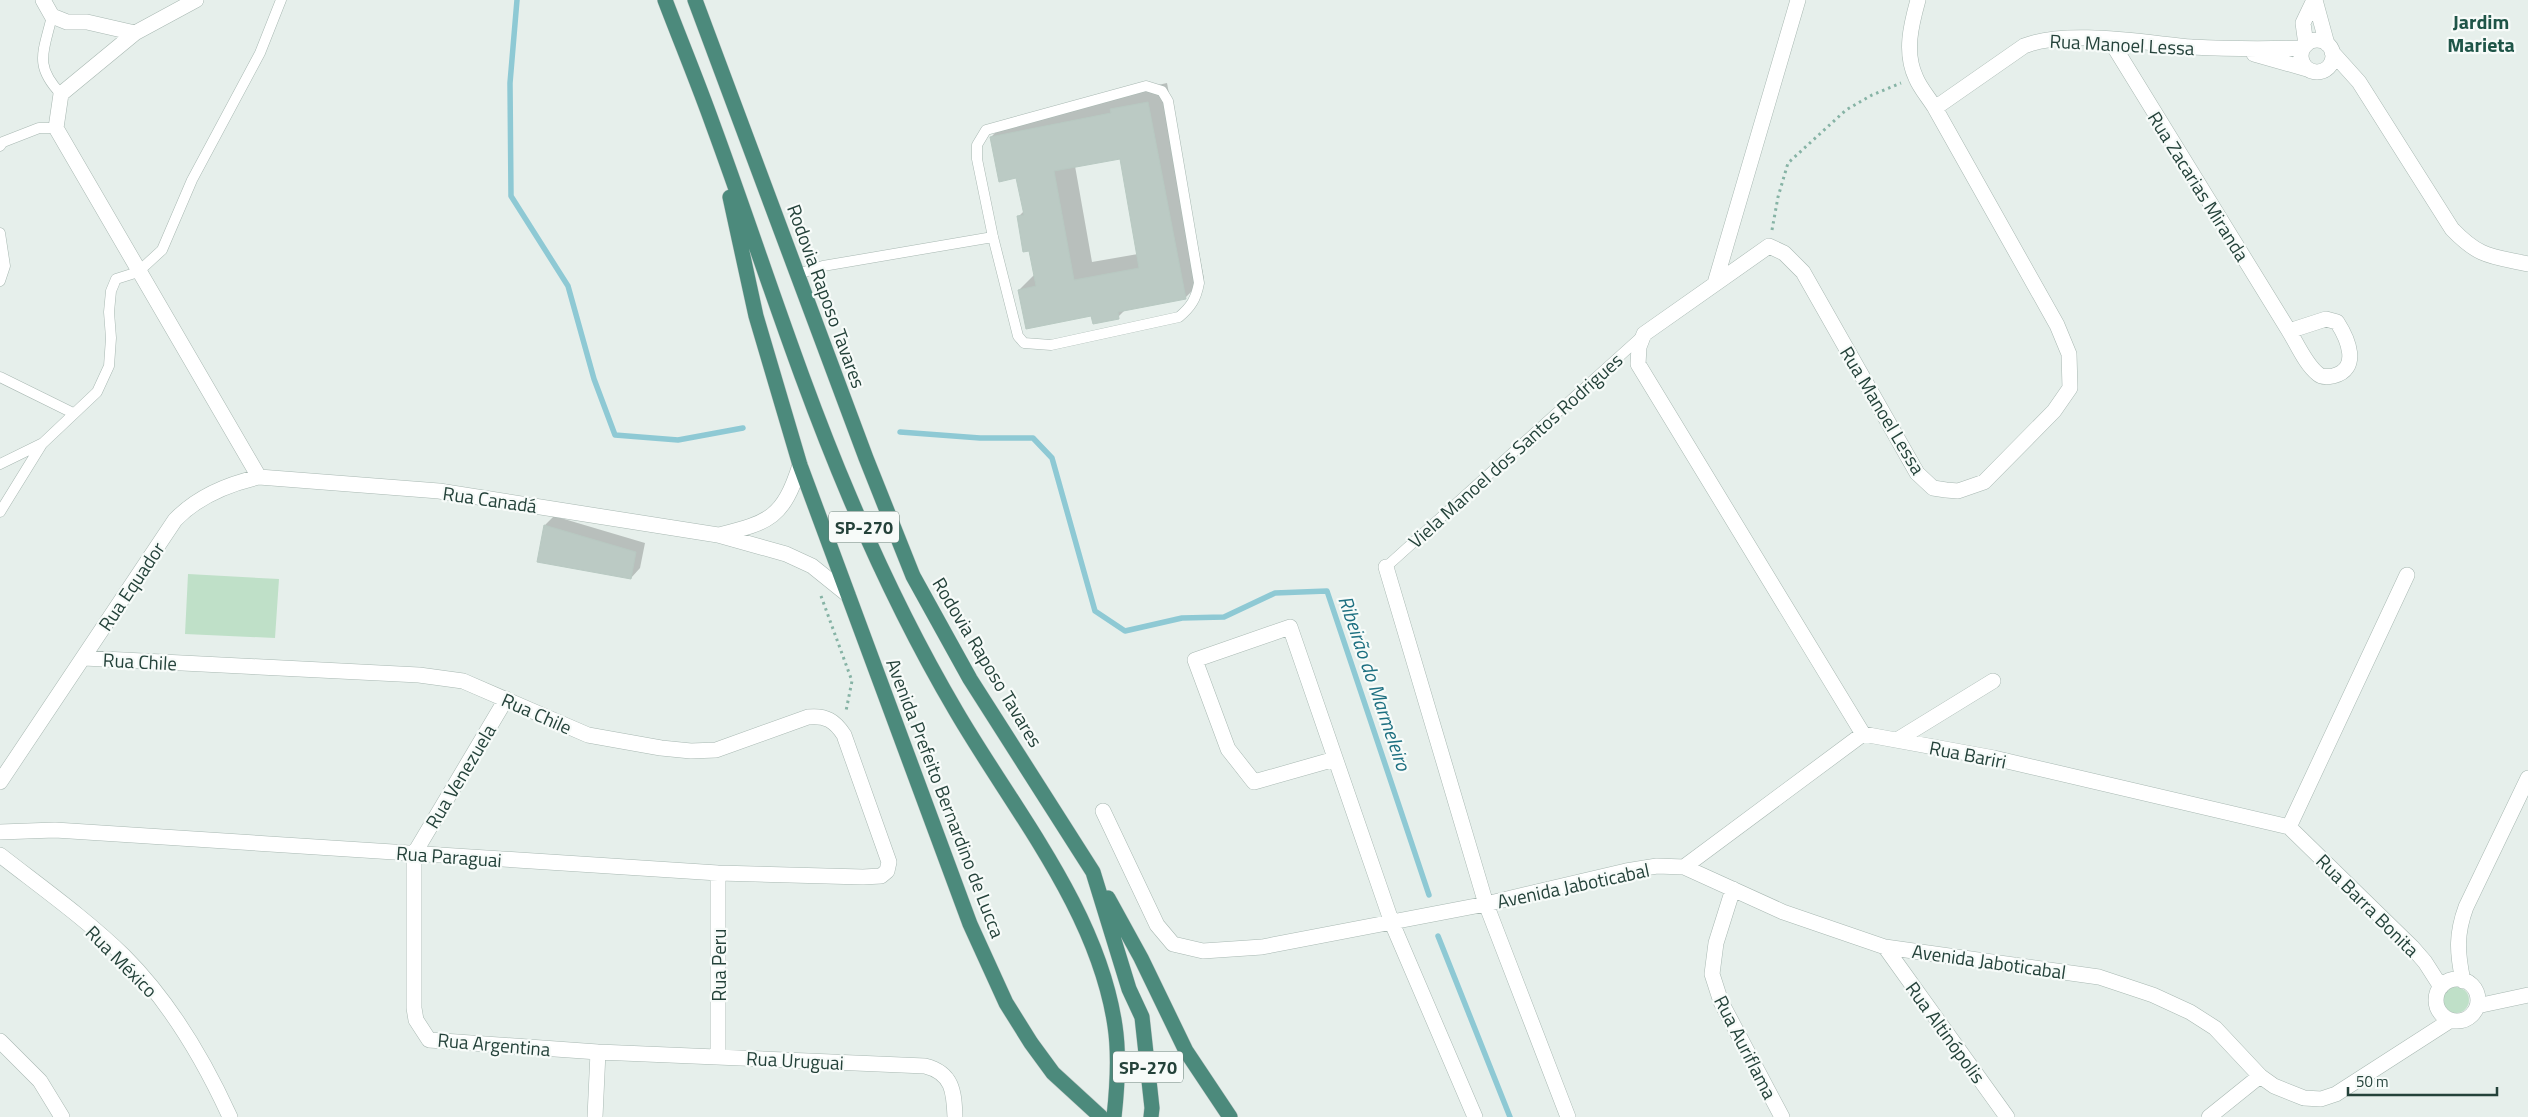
<svg xmlns="http://www.w3.org/2000/svg" width="2528" height="1117" font-family="'Titillium Web',sans-serif">
  <style>
    .green { fill: #bfe0c8 }
    .shadow { fill: #0003; fill-rule: evenodd }
    .lines { fill: none; stroke-linecap: round; stroke-linejoin: round }
    .stream { stroke: #8ec9d4; stroke-width: 5.5 }
    .building { fill: #bbcac4; stroke: #b8c9c2; fill-rule: evenodd }
    .service-casing { stroke: #a8b8b2; stroke-width: 11 }
    .minor-casing { stroke: #a8b8b2; stroke-width: 16 }
    .trunk-casing { stroke: #c2cac8; stroke-width: 16 }
    .path { stroke: #86b3a5; stroke-width: 3; stroke-dasharray: 2.5 4; stroke-linecap: butt }
    .service { stroke: #fff; stroke-width: 10 }
    .minor { stroke: #fff; stroke-width: 15 }
    .trunk { stroke: #4c8a7c; stroke-width: 15 }
    .labels { text-anchor: middle; dominant-baseline: central; stroke-width: 4.5; stroke-linejoin: round; paint-order: stroke }
    .shield { fill: #f7fbf9; stroke: #637a73; stroke-width: 1 }
    .shield-label { font-size: 18px; font-weight: bold; fill: #24423a }
    .street-label { font-size: 19px; fill: #24423a; stroke: #f7fbf9 }
    .neighbourhood-label { font-size: 20px; font-weight: bold; fill: #1f5548; stroke: #f7fbf9 }
    .water-label { font-size: 20px; font-style: italic; fill: #1c6f80; stroke: #f7fbf9 }
  </style>
  <rect width="100%" height="100%" fill="#e6efeb"/>
  <path class="green" d="M 188,574 L 279,579 L 275,638 L 185,634 Z
    M2443 1000a13 13 0 1 1 26 0a13 13 0 1 1-26 0Z"/>
  <path class="shadow" d="M 1167,83 L 1204,279 L 1185,298 L 1126,309 L 1118,317 L 1092,315 L 1019,290 L 1035,274 L 1030,249 L 1018,217 L 1024,211 L 1017,177 L 991,137 L 1010,118 ZM 1121,158 L 1138,254 L 1092,262 L 1075,166 Z
    M 554,516 L 645,543 L 640,568 L 631,578 L 545,525 Z"/>
  <g class="lines">
    <path class="stream" d="M 517,0 L 510,83 L 511,196 L 568,286 L 594,379 L 615,435 L 678,440 L 743,428
      M 900,432 L 980,438 L 1033,438 L 1052,458 L 1095,611 L 1125,631 L 1182,618 L 1224,617 L 1275,593 L 1327,591 L 1429,895
      M 1438,936 L 1510,1117"/>
  </g>
  <path class="building" d="M 1148,102 L 1186,299 L 1118,312 L 1119,319 L 1093,324 L 1091,316 L 1026,329 L 1018,290 L 1036,286 L 1029,251 L 1023,252 L 1017,216 L 1024,215 L 1016,178 L 999,182 L 990,137 L 1111,113 L 1110,109 ZM 1120,159 L 1139,268 L 1074,280 L 1054,171 Z
    M 544,525 L 636,552 L 631,579 L 537,562 Z"/>
  <g class="lines">
    <defs>
      <path id="service" d="M 52,16 C 44,51 33,65 61,94
        M 1146,86 L 1162,91 L 1168,101 L 1199,283 C 1196,299 1191,307 1179,317 L 1051,345 L 1024,343 L 1018,336 L 993,237 L 977,159 L 977,145 L 986,130 Z
        M 0,146 L 3,142 L 39,128 L 56,128
        M 0,233 L 5,266 L 0,281
        M 798,274 L 823,266 L 993,237
        M 0,377 L 73,413
        M 0,464 L 43,443 L 97,392 L 109,366 L 111,338 L 109,312 L 111,291 L 116,279 L 138,272 L 162,250 L 192,180 L 260,53 L 281,0
        M 0,512 L 42,444
        M 1386,567 L 1642,336"/>
      <path id="minor" d="M 43,0 L 52,16 L 67,22 L 87,22 L 135,33
        M 196,0 L 135,33 L 61,94 L 56,128 L 259,477
        M 2315,0 L 2327,44
        M 2110,40 L 2289,331 C 2297,344 2306,365 2318,374 C 2321,377 2328,377 2333,376 C 2361,369 2348,339 2337,322 L 2326,319 L 2289,331
        M2301 56a16 16 0 1 1 32 0a16 16 0 1 1-32 0Z
        M 2306,45 L 2303,23 L 2314,0
        M 2332,52 L 2359,82 L 2452,229 C 2480,258 2491,256 2528,264
        M 2254,54 L 2307,69
        M 1935,108 L 2024,46 C 2066,29 2145,43 2192,47 C 2229,49 2266,49 2303,48
        M 1715,283 L 1798,0
        M 719,535 C 770,522 783,518 800,465
        M 1386,567 L 1486,904 L 1568,1117
        M 1863,734 L 1638,364 L 1639,347 L 1644,334 L 1769,246 L 1784,253 L 1803,272 L 1917,473 L 1933,488 L 1946,490 L 1958,491 L 1984,482 L 2054,411 L 2070,388 L 2069,354 L 2057,325 L 1935,108 C 1929,98 1920,88 1916,78 C 1904,53 1911,25 1918,0
        M 1897,740 L 1993,681
        M 1335,759 L 1254,782 L 1228,749 L 1195,660 L 1290,627 L 1392,923 L 1475,1117
        M 0,782 L 175,520 C 198,496 228,484 259,477 L 439,491 L 718,535 L 786,554 L 812,566 L 848,595
        M 1103,811 L 1157,925 L 1173,944 L 1203,951 L 1262,947 L 1486,904 L 1626,871 L 1657,866 L 1684,867 L 1783,912 L 1885,947 L 2099,977 L 2153,995 L 2190,1012 L 2215,1028 L 2260,1076 L 2274,1086 L 2304,1098 L 2321,1099 L 2336,1094 L 2451,1020
        M 2289,827 L 2407,575
        M 2289,827 L 2412,947 L 2425,962 L 2441,987
        M 0,832 L 55,830 L 718,873 L 863,877 L 881,876 L 887,871 L 889,862 L 844,735 C 835,721 826,715 808,717 L 716,750 L 691,751 L 661,748 L 588,735 L 463,681 L 419,675 L 84,658
        M 414,854 L 414,1008 L 416,1020 L 429,1040 L 598,1052 L 925,1066 C 953,1073 954,1092 955,1117
        M 414,854 L 506,699
        M 0,855 C 41,887 86,919 124,956 C 170,1002 203,1058 230,1117
        M 1684,867 L 1863,734 L 1994,758 L 2289,827
        M 718,873 L 718,1056
        M 1733,889 L 1716,943 L 1712,974 L 1721,1002 L 1782,1117
        M 1885,947 L 2007,1117
        M2436 1000a21 21 0 1 1 42 0a21 21 0 1 1-42 0Z
        M 2463,981 C 2457,952 2456,934 2466,907 L 2528,778
        M 2477,1006 L 2528,995
        M 0,1041 L 40,1081 L 62,1117
        M 595,1117 L 598,1052
        M 2209,1117 L 2260,1076"/>
      <path id="trunk" d="M 665,0 C 681,42 698,83 713,125 C 759,250 798,376 850,498 C 881,571 916,643 956,711 C 1013,809 1098,910 1115,1026 C 1119,1052 1117,1090 1114,1117
        M 695,0 L 866,458 L 913,576 L 970,679 L 1093,872 L 1129,989 L 1142,1017 L 1152,1108 L 1151,1117
        M 730,197 L 756,316 L 800,465 L 970,924 L 1006,1003 L 1031,1043 L 1053,1073 L 1101,1117
        M 1108,898 L 1141,958 L 1186,1051 L 1230,1117"/>
    </defs>
    <use href="#service" class="service-casing"/>
    <use href="#minor" class="minor-casing"/>
    <use href="#trunk" class="trunk-casing"/>
    <path class="path" d="M 1772,230 L 1778,197 L 1788,163 L 1846,110 L 1872,95 L 1901,83
      M 821,596 L 852,681 L 846,711"/>
    <use href="#service" class="service"/>
    <use href="#minor" class="minor"/>
    <use href="#trunk" class="trunk"/>
  </g>
  <g class="labels">
    <g class="shield">
      <rect x="829" y="511.5" width="70" height="31" rx="4"/>
      <rect x="1113" y="1051.5" width="70" height="31" rx="4"/>
    </g>
    <g class="shield-label">
      <text x="864" y="527">SP-270</text>
      <text x="1148" y="1067">SP-270</text>
    </g>
    <g class="street-label">
      <text transform="translate(2122 44) rotate(3)">Rua Manoel Lessa</text>
      <text transform="translate(2199 186) rotate(58)">Rua Zacarias Miranda</text>
      <text transform="translate(827 296) rotate(70)">Rodovia Raposo Tavares</text>
      <text transform="translate(1883 410) rotate(59)">Rua Manoel Lessa</text>
      <text transform="translate(1515 450) rotate(-42)">Viela Manoel dos Santos Rodrigues</text>
      <text transform="translate(490 499) rotate(8)">Rua Canadá</text>
      <text transform="translate(131 586) rotate(-56)">Rua Equador</text>
      <text transform="translate(140 661) rotate(3)">Rua Chile</text>
      <text transform="translate(988 662) rotate(59)">Rodovia Raposo Tavares</text>
      <text transform="translate(537 713) rotate(24)">Rua Chile</text>
      <text transform="translate(1968 754) rotate(11)">Rua Bariri</text>
      <text transform="translate(460 776) rotate(-59)">Rua Venezuela</text>
      <text transform="translate(946 798) rotate(69)">Avenida Prefeito Bernardino de Lucca</text>
      <text transform="translate(449 856) rotate(4)">Rua Paraguai</text>
      <text transform="translate(1573 885) rotate(-12)">Avenida Jaboticabal</text>
      <text transform="translate(2368 905) rotate(45)">Rua Barra Bonita</text>
      <text transform="translate(122 961) rotate(45)">Rua México</text>
      <text transform="translate(1989 961) rotate(8)">Avenida Jaboticabal</text>
      <text transform="translate(718 965) rotate(-90)">Rua Peru</text>
      <text transform="translate(1946 1032) rotate(54)">Rua Altinópolis</text>
      <text transform="translate(494 1044) rotate(5)">Rua Argentina</text>
      <text transform="translate(1746 1047) rotate(63)">Rua Auriflama</text>
      <text transform="translate(795 1060) rotate(3)">Rua Uruguai</text>
    </g>
    <g class="neighbourhood-label">
      <text x="2481" y="21">Jardim<tspan x="2481" dy="23">Marieta</tspan></text>
    </g>
    <g class="water-label">
      <text transform="translate(1375 683) rotate(71)">Ribeirão do Marmeleiro</text>
    </g>
  </g>
  <path d="M2348 1087v8h149v-8" fill="none" stroke="#24423a" stroke-width="2.5"/>
  <text x="2356" y="1087" font-size="15" fill="#24423a" stroke="#f7fbf9" stroke-width="4" paint-order="stroke">50 m</text>
</svg>
